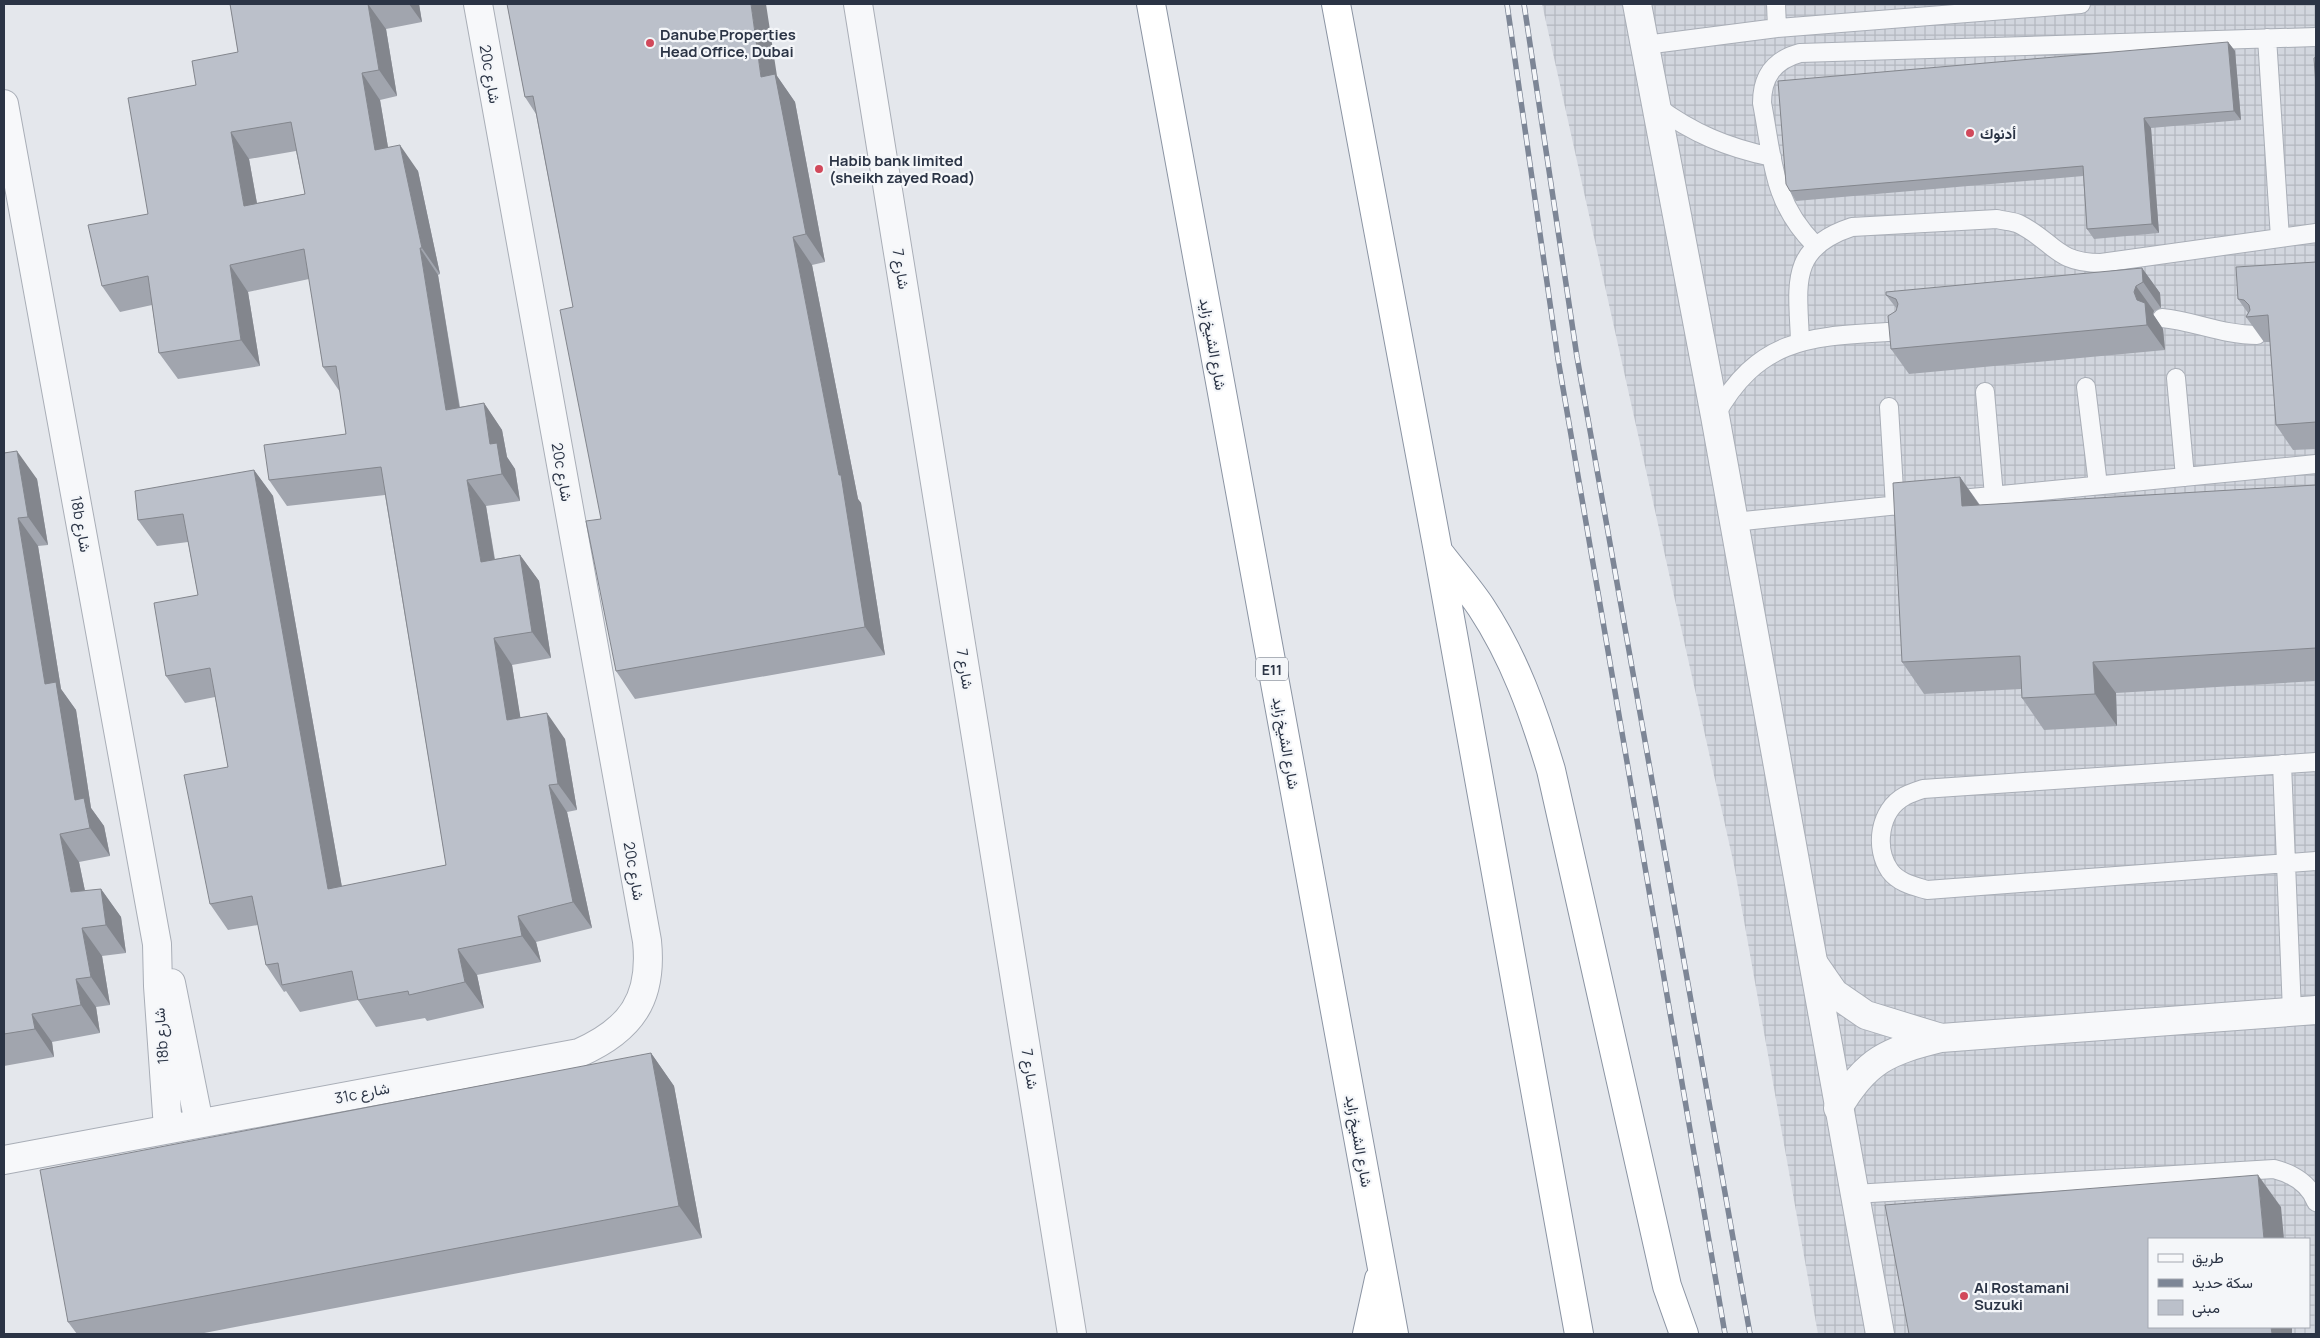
<svg xmlns="http://www.w3.org/2000/svg" width="2320" height="1338" font-family="Manrope,Vazirmatn,sans-serif">
  <style>
    .industrial { fill: url(#industrial-grid); fill-rule: evenodd }
    .lines { fill: none; stroke-linecap: round; stroke-linejoin: round }
    .service-casing { stroke: #a9aeb7; stroke-width: 20 }
    .minor-casing { stroke: #a9aeb7; stroke-width: 30 }
    .tertiary-casing { stroke: #a9aeb7; stroke-width: 30 }
    .motorway-casing { stroke: #8b94a3; stroke-width: 30 }
    .service { stroke: #f7f8fa; stroke-width: 18 }
    .minor { stroke: #f7f8fa; stroke-width: 28 }
    .tertiary { stroke: #f7f8fa; stroke-width: 28 }
    .motorway { stroke: #fff; stroke-width: 28 }
    .rail-casing { stroke: #7d8696; stroke-width: 5.5 }
    .rail { stroke: #f4f6f9; stroke-width: 4; stroke-dasharray: 11; stroke-linecap: butt }
    .wall { fill: #a1a5ae; fill-rule: evenodd }
    .shaded-wall { fill: #83868d }
    .building { fill: #bbc0ca; stroke: #83868d; fill-rule: evenodd }
    .poi-dot { fill: #d1495b; stroke: #f4f6f9; stroke-width: 2 }
    .labels { text-anchor: middle; dominant-baseline: central; stroke-width: 4.5; stroke-linejoin: round; paint-order: stroke }
    .shield { fill: #f4f6f9; stroke: #676e7b; stroke-width: 1 }
    .shield-label { font-size: 14px; font-weight: bold; fill: #2b3445 }
    .poi-label { font-size: 15px; font-weight: bold; fill: #2b3445; stroke: #f4f6f9; text-anchor: start }
    .street-label { font-size: 15px; fill: #2b3445; stroke: #f4f6f9 }
  </style>
  <defs>
    <pattern id="industrial-grid" width="8" height="8" patternUnits="userSpaceOnUse" patternTransform="scale(1.25)"><rect width="8" height="8" fill="#d2d6de"/><path d="M0 4h8M4 0v8" fill="none" stroke="#b4b8c0"/></pattern>
  </defs>
  <rect width="100%" height="100%" fill="#e4e7ec"/>
  <path class="industrial" d="M 1542,4 L 2316,4 L 2316,1334 L 1818,1334 L 1734,865 ZM 2149,1239 L 2309,1239 L 2309,1327 L 2149,1327 Z"/>
  <g class="lines">
    <defs>
      <path id="service" d="M 1776,4 L 1777,28
        M 2267,38 L 2280,238
        M 1645,45 L 1777,28 L 2081,4
        M 1656,106 C 1692,133 1728,148 1772,157
        M 1815,245 C 1772,202 1773,160 1762,103 C 1762,77 1774,60 1800,53 L 2316,37
        M 2162,318 C 2194,321 2223,335 2257,335
        M 1800,341 C 1798,285 1788,248 1852,227 L 1997,219 C 2004,221 2013,221 2019,224 C 2055,242 2055,263 2101,263 L 2316,233
        M 2176,378 L 2185,477
        M 2086,387 L 2098,485
        M 1985,392 L 1994,496
        M 1889,407 L 1895,506
        M 1715,416 C 1762,331 1819,337 1905,331
        M 1951,500 L 2316,464
        M 1734,522 L 1918,503
        M 2316,762 L 1923,789 C 1917,791 1911,793 1905,796 C 1879,810 1874,848 1890,871 C 1899,883 1914,886 1927,890 L 2316,861
        M 2282,764 L 2292,1012
        M 1854,1194 L 2274,1169 C 2293,1174 2309,1183 2316,1202"/>
      <path id="minor" d="M 858,4 L 1072,1334
        M 4,104 L 157,944 L 158,986 L 168,1129
        M 1814,964 L 1834,993 L 1866,1015 L 1941,1038
        M 171,983 L 199,1123
        M 1838,1108 C 1866,1060 1888,1051 1941,1038 L 2316,1010
        M 4,1160 L 579,1053 C 631,1030 653,999 647,941 L 478,4"/>
      <path id="tertiary" d="M 1637,4 L 1715,416 L 1880,1334"/>
      <path id="motorway" d="M 1151,4 L 1394,1334
        M 1336,4 L 1438,551 L 1579,1334
        M 1441,555 C 1454,572 1469,589 1481,607 C 1514,657 1534,713 1551,770 L 1667,1286 L 1684,1334
        M 1367,1334 L 1379,1279"/>
    </defs>
    <use href="#service" class="service-casing"/>
    <use href="#minor" class="minor-casing"/>
    <use href="#tertiary" class="tertiary-casing"/>
    <use href="#motorway" class="motorway-casing"/>
    <use href="#service" class="service"/>
    <use href="#minor" class="minor"/>
    <use href="#tertiary" class="tertiary"/>
    <use href="#motorway" class="motorway"/>
    <defs>
      <path id="rail" d="M 1507,4 L 1558,359 L 1725,1334
        M 1524,4 L 1577,357 L 1750,1334"/>
    </defs>
    <use href="#rail" class="rail-casing"/>
    <use href="#rail" class="rail"/>
  </g>
  <path class="wall" d="M 230,4 L 419,4 L 422,22 L 386,29 L 397,96 L 380,100 L 388,147 L 418,171 L 440,274 L 438,275 L 460,407 L 484,403 L 502,430 L 507,457 L 515,469 L 520,501 L 486,506 L 495,559 L 520,555 L 539,581 L 551,658 L 512,665 L 520,717 L 565,739 L 577,810 L 567,812 L 592,928 L 536,942 L 541,962 L 477,975 L 484,1008 L 427,1021 L 425,1018 L 376,1027 L 358,1000 L 300,1012 L 286,991 L 284,992 L 266,965 L 258,925 L 228,930 L 210,904 L 228,767 L 215,697 L 185,703 L 166,676 L 198,595 L 188,542 L 157,546 L 138,520 L 254,470 L 273,496 L 342,887 L 446,865 L 385,495 L 287,506 L 269,480 L 346,434 L 340,392 L 323,367 L 309,279 L 248,292 L 260,366 L 178,379 L 159,353 L 152,305 L 120,312 L 102,286 L 148,214 L 196,85 L 238,52 ZM 296,151 L 305,194 L 257,203 L 249,159 Z
    M 507,4 L 777,76 L 795,102 L 825,262 L 812,265 L 858,499 L 861,503 L 885,655 L 635,699 L 616,671 L 601,519 L 573,307 L 536,114 L 525,97 Z
    M 2228,42 L 2235,51 L 2241,120 L 2151,128 L 2159,233 L 2094,239 L 2087,229 L 2083,176 L 1796,201 L 1790,191 Z
    M 2316,262 L 2316,449 L 2293,450 L 2276,425 L 2270,342 L 2264,342 L 2246,317 L 2248,313 L 2238,299 Z
    M 2142,268 L 2160,293 L 2161,308 L 2154,311 L 2153,314 L 2163,329 L 2165,350 L 1909,374 L 1891,349 L 1897,309 L 1886,295 Z
    M 4,453 L 37,479 L 48,545 L 38,546 L 61,689 L 76,710 L 91,808 L 104,826 L 110,856 L 79,862 L 85,891 L 101,889 L 121,917 L 126,953 L 102,956 L 110,1005 L 96,1007 L 100,1033 L 52,1042 L 54,1057 L 4,1066 Z
    M 1960,477 L 1980,505 L 2316,485 L 2316,681 L 2116,693 L 2117,726 L 2044,730 L 2022,698 L 2021,689 L 1924,694 L 1902,662 Z
    M 651,1053 L 674,1086 L 702,1238 L 199,1334 L 77,1334 L 68,1322 Z"/>
  <path class="shaded-wall" d="M 368,4 L 386,29 L 397,96 L 379,70 Z
    M 409,4 L 419,4 L 422,22 Z
    M 751,4 L 766,4 L 777,76 L 795,102 L 825,262 L 806,234 L 761,77 Z
    M 2228,42 L 2235,51 L 2241,120 L 2234,111 Z
    M 362,73 L 380,100 L 393,177 L 375,150 Z
    M 2144,118 L 2151,128 L 2159,233 L 2152,224 Z
    M 231,132 L 249,159 L 262,232 L 244,206 Z
    M 400,145 L 418,171 L 440,274 L 422,248 Z
    M 793,237 L 812,265 L 858,499 L 861,503 L 885,655 L 865,627 L 839,475 Z
    M 420,248 L 438,275 L 464,436 L 446,410 Z
    M 230,265 L 248,292 L 260,366 L 241,340 Z
    M 2142,268 L 2160,293 L 2161,308 L 2143,282 Z
    M 2136,286 L 2154,311 L 2153,314 L 2163,329 L 2165,350 L 2147,325 L 2134,292 Z
    M 484,403 L 502,430 L 507,457 L 515,469 L 520,501 L 502,474 L 490,444 Z
    M 17,451 L 37,479 L 48,545 L 28,517 Z
    M 254,470 L 273,496 L 347,916 L 328,889 Z
    M 1960,477 L 1982,509 L 1962,506 Z
    M 467,480 L 486,506 L 499,588 L 481,562 Z
    M 18,518 L 38,546 L 61,689 L 76,710 L 91,808 L 104,826 L 110,856 L 90,828 L 75,800 L 45,684 Z
    M 520,555 L 539,581 L 551,658 L 532,632 Z
    M 494,638 L 512,665 L 525,746 L 507,720 Z
    M 2093,662 L 2116,693 L 2117,726 L 2095,694 Z
    M 547,713 L 565,739 L 577,810 L 558,784 Z
    M 549,785 L 567,812 L 592,928 L 573,902 Z
    M 60,834 L 79,862 L 91,920 L 71,892 Z
    M 101,889 L 121,917 L 126,953 L 106,925 Z
    M 518,916 L 536,942 L 541,962 L 522,936 Z
    M 82,928 L 102,956 L 110,1005 L 91,977 Z
    M 458,949 L 477,975 L 484,1008 L 465,982 Z
    M 76,979 L 96,1007 L 100,1033 L 81,1005 Z
    M 32,1014 L 52,1042 L 54,1057 L 35,1029 Z
    M 651,1053 L 674,1086 L 702,1238 L 679,1206 Z
    M 2258,1175 L 2281,1207 L 2284,1239 L 2264,1239 Z
    M 2271,1327 L 2292,1327 L 2292,1334 L 2272,1334 Z"/>
  <path class="building" d="M 230,4 L 368,4 L 379,70 L 362,73 L 375,150 L 400,145 L 422,248 L 420,248 L 446,410 L 484,403 L 490,444 L 497,443 L 502,474 L 467,480 L 481,562 L 520,555 L 532,632 L 494,638 L 507,720 L 547,713 L 558,784 L 549,785 L 573,902 L 518,916 L 522,936 L 458,949 L 465,982 L 409,995 L 408,991 L 358,1000 L 352,971 L 282,985 L 278,963 L 266,965 L 252,896 L 210,904 L 184,775 L 228,767 L 210,668 L 166,676 L 154,603 L 198,595 L 183,514 L 138,520 L 135,491 L 254,470 L 328,889 L 446,865 L 381,467 L 269,480 L 264,445 L 346,434 L 336,366 L 323,367 L 304,249 L 230,265 L 241,340 L 159,353 L 148,276 L 102,286 L 88,225 L 148,214 L 128,98 L 196,85 L 192,61 L 238,52 ZM 291,122 L 305,194 L 244,206 L 231,132 Z
    M 507,4 L 751,4 L 761,77 L 775,74 L 806,234 L 793,237 L 839,475 L 841,475 L 865,627 L 616,671 L 586,521 L 601,519 L 560,310 L 573,307 L 533,96 L 525,97 Z
    M 2228,42 L 2234,111 L 2144,118 L 2152,224 L 2087,229 L 2083,166 L 1790,191 L 1786,184 L 1778,81 Z
    M 2316,57 L 2316,86 L 2314,58 Z
    M 2316,262 L 2316,422 L 2276,425 L 2268,315 L 2246,317 L 2250,310 L 2249,305 L 2244,300 L 2238,299 L 2236,267 Z
    M 2142,268 L 2143,282 L 2136,286 L 2134,292 L 2137,300 L 2145,303 L 2147,325 L 1891,349 L 1888,316 L 1896,311 L 1898,304 L 1896,299 L 1886,295 L 1886,292 Z
    M 17,451 L 28,517 L 18,518 L 45,684 L 56,682 L 75,800 L 84,798 L 90,828 L 60,834 L 71,892 L 101,889 L 106,925 L 82,928 L 91,977 L 76,979 L 81,1005 L 32,1014 L 35,1029 L 4,1034 L 4,453 Z
    M 1960,477 L 1962,506 L 2316,485 L 2316,648 L 2093,662 L 2095,694 L 2022,698 L 2020,656 L 1902,662 L 1893,483 Z
    M 651,1053 L 679,1206 L 68,1322 L 40,1170 Z
    M 2258,1175 L 2264,1239 L 2149,1239 L 2149,1327 L 2271,1327 L 2272,1334 L 1909,1334 L 1885,1205 Z"/>
  <g class="poi-dot">
    <circle cx="650" cy="43" r="5"/>
    <circle cx="1970" cy="133" r="5"/>
    <circle cx="819" cy="169" r="5"/>
    <circle cx="1964" cy="1296" r="5"/>
  </g>
  <g class="labels">
    <rect class="shield" x="1256" y="657.5" width="32" height="23" rx="4"/>
    <g class="shield-label">
      <text x="1272" y="669">E11</text>
    </g>
    <g class="poi-label">
      <text x="660" y="34">Danube Properties<tspan x="660" dy="17">Head Office, Dubai</tspan></text>
      <text x="1980" y="133">أدنوك</text>
      <text x="829" y="160">Habib bank limited<tspan x="829" dy="17">(sheikh zayed Road)</tspan></text>
      <text x="1974" y="1287">Al Rostamani<tspan x="1974" dy="17">Suzuki</tspan></text>
    </g>
    <g class="street-label">
      <text transform="translate(490 74) rotate(80)">20c شارع</text>
      <text transform="translate(901 269) rotate(81)">شارع 7</text>
      <text transform="translate(1213 344) rotate(80)">شارع الشيخ زايد</text>
      <text transform="translate(562 472) rotate(80)">20c شارع</text>
      <text transform="translate(81 524) rotate(80)">18b شارع</text>
      <text transform="translate(965 669) rotate(81)">شارع 7</text>
      <text transform="translate(1286 743) rotate(80)">شارع الشيخ زايد</text>
      <text transform="translate(634 871) rotate(80)">20c شارع</text>
      <text transform="translate(161 1036) rotate(-94)">18b شارع</text>
      <text transform="translate(1030 1069) rotate(81)">شارع 7</text>
      <text transform="translate(362 1093) rotate(-11)">31c شارع</text>
      <text transform="translate(1359 1141) rotate(80)">شارع الشيخ زايد</text>
    </g>
  </g>
  <rect width="2320" height="1338" fill="none" stroke="#2b3445" stroke-width="10"/>
  <rect x="2148" y="1238" width="162" height="90" fill="#f4f6f9" stroke="#a4a8b1"/>
  <rect x="2158" y="1254" width="25" height="8" fill="#f7f8fa" stroke="#a4a8b1"/>
  <text x="2192" y="1263" font-size="15" fill="#2b3445">طريق</text>
  <rect x="2158" y="1279" width="25" height="8" fill="#7d8696" stroke="#a4a8b1"/>
  <text x="2192" y="1288" font-size="15" fill="#2b3445">سكة حديد</text>
  <rect x="2158" y="1300" width="25" height="15" fill="#bbc0ca" stroke="#a4a8b1"/>
  <text x="2192" y="1313" font-size="15" fill="#2b3445">مبنى</text>
</svg>
